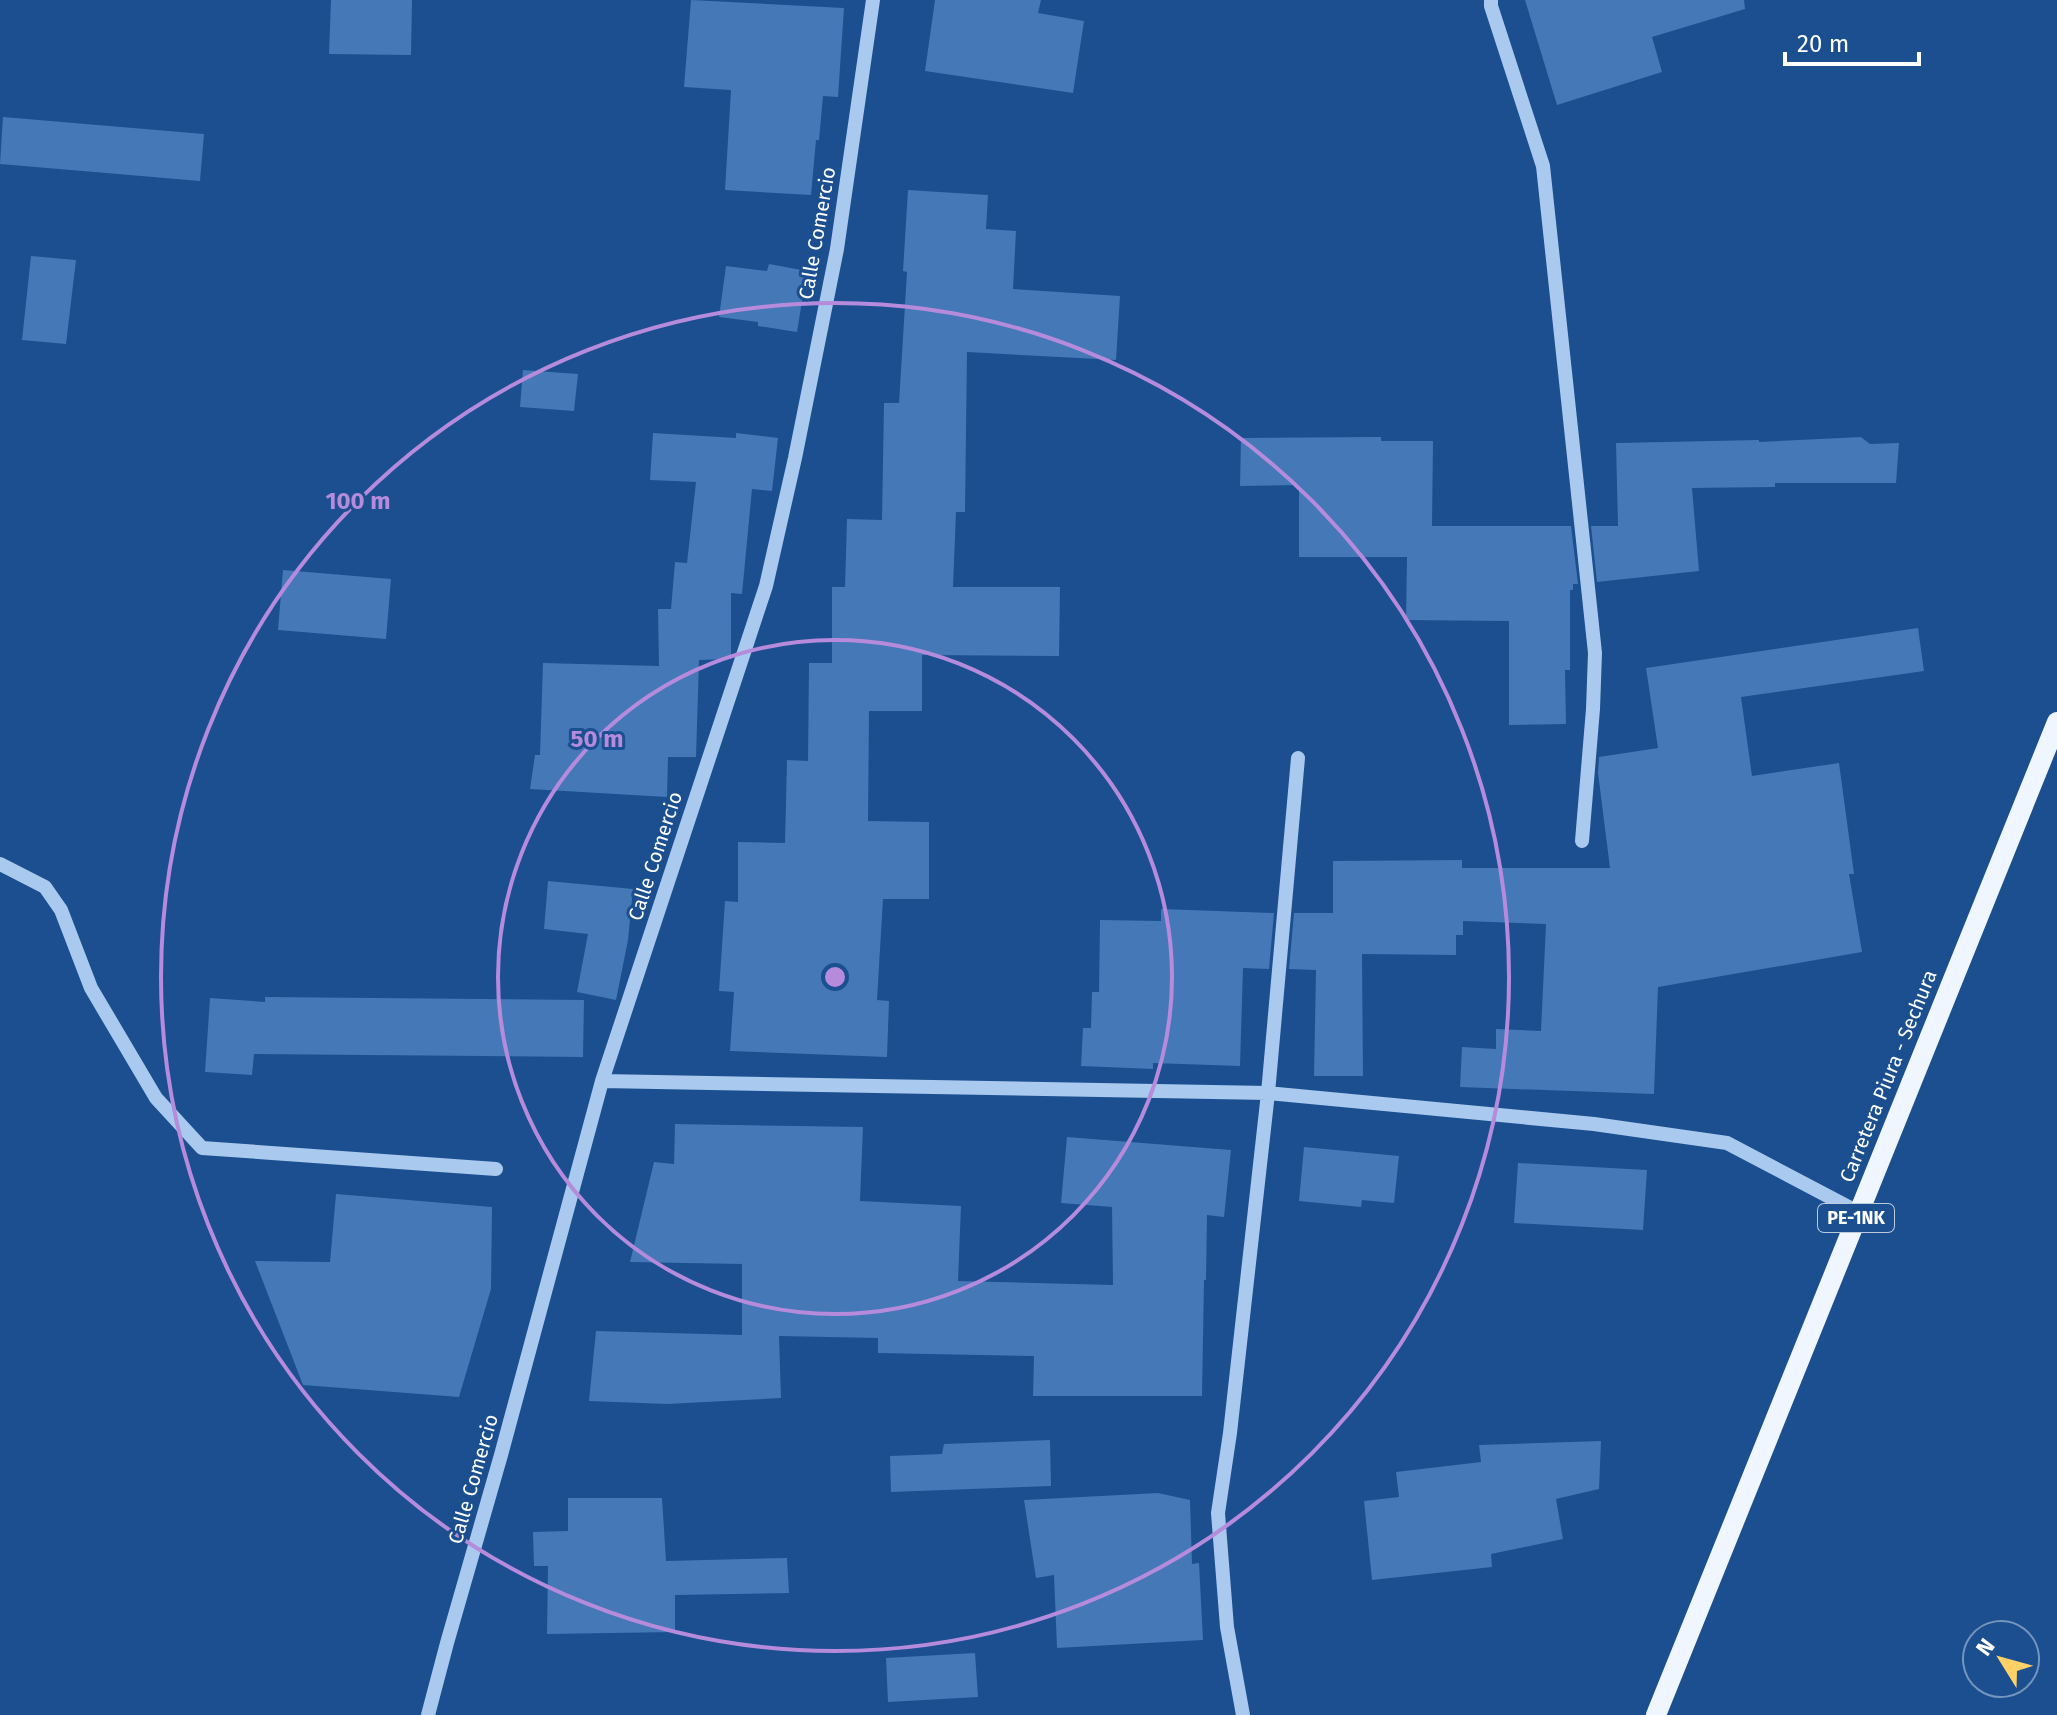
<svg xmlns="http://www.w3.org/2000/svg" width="2057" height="1715" font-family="'Fira Sans',sans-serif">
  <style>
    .building { fill: #4478b7 }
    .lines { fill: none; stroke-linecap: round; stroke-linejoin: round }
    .minor { stroke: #a9c9ee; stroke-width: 14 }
    .major { stroke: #f0f6ff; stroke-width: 20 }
    .ring { fill: none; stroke: #b68bdc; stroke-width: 4 }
    .labels { text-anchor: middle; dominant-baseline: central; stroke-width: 6; stroke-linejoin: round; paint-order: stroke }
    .shield { fill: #1b4f8f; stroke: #bbcadd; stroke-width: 2 }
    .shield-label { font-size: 18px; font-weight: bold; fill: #fff }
    .street-label { font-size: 20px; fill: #fff; stroke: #1b4f8f }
    .centre { fill: #b68bdc; stroke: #1b4f8f; stroke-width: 4 }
    .ring-label { font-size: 24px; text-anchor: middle; font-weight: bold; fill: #b68bdc; stroke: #1b4f8f; stroke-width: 6; stroke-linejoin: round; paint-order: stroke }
  </style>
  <rect width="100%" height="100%" fill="#1b4f8f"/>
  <path class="building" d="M 331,0 L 412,0 L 411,55 L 329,54 Z
    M 691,0 L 844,8 L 838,97 L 823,96 L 819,140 L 816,140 L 811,195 L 725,190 L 731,90 L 684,87 Z
    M 935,0 L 1041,0 L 1038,13 L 1084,21 L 1073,93 L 925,71 Z
    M 1525,0 L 1744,0 L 1745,9 L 1652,37 L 1662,72 L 1557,105 Z
    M 3,117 L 204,134 L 200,181 L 0,164 Z
    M 908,190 L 988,195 L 986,229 L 1016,231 L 1013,289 L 1120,296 L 1116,360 L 967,352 L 965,512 L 956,512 L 953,587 L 1060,587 L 1059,656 L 922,655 L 922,711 L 869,711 L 868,821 L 929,822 L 929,899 L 883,899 L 877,1000 L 889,1001 L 887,1057 L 730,1051 L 734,992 L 719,991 L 725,901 L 738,902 L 738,842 L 785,843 L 787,760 L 808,761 L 809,663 L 832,663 L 832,587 L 845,587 L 847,519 L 882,520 L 884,403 L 899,403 L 907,272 L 903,271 Z
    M 31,256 L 76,260 L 66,344 L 22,340 Z
    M 769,264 L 807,271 L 797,332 L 758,326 L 758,322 L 719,317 L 726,266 L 767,271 Z
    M 523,370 L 578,374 L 574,411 L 520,407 Z
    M 653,433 L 736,438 L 736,433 L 778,438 L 772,491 L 752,489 L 742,594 L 731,593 L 731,659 L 699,660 L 696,757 L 668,757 L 667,797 L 530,789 L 535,755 L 540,755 L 543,663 L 659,666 L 658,609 L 671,609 L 675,562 L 687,563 L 696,482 L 650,480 Z
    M 1381,437 L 1381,441 L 1433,441 L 1432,526 L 1571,526 L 1578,584 L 1573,584 L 1573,590 L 1570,590 L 1570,670 L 1565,670 L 1566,724 L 1509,725 L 1509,621 L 1406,620 L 1407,557 L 1299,557 L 1299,485 L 1240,486 L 1241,438 Z
    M 1861,437 L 1870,444 L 1899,443 L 1896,483 L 1775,483 L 1775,487 L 1692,488 L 1699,571 L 1597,582 L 1591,526 L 1618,526 L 1616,443 L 1759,440 L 1759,442 Z
    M 283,570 L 391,579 L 386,639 L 278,630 Z
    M 1918,628 L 1924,671 L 1741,697 L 1752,776 L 1839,763 L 1854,874 L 1849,874 L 1862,952 L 1658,987 L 1654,1094 L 1460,1087 L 1462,1047 L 1496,1049 L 1496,1029 L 1541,1031 L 1546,924 L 1463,921 L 1463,935 L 1456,935 L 1456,955 L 1362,954 L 1363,1076 L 1314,1076 L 1316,970 L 1289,969 L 1294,913 L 1333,913 L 1333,861 L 1462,860 L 1462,868 L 1610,868 L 1598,773 L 1599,757 L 1658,748 L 1646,668 Z
    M 548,881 L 633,889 L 628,940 L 616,1000 L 577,992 L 588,934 L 544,929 Z
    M 1161,909 L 1274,913 L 1269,969 L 1243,968 L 1240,1066 L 1153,1063 L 1153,1069 L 1081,1066 L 1083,1028 L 1091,1028 L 1092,992 L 1099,992 L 1100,920 L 1161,921 Z
    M 265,997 L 584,1000 L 583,1057 L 254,1054 L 252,1075 L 205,1072 L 210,998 L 265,1002 Z
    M 675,1124 L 863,1127 L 860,1201 L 961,1206 L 958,1281 L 1113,1285 L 1112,1207 L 1061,1203 L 1067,1137 L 1231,1150 L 1224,1217 L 1207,1215 L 1206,1280 L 1204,1280 L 1202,1396 L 1033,1396 L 1034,1356 L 878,1353 L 878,1338 L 779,1336 L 781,1398 L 667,1404 L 589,1401 L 596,1331 L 742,1335 L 742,1264 L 630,1262 L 654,1162 L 674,1164 Z
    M 1304,1147 L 1399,1156 L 1394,1203 L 1362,1200 L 1361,1207 L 1299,1201 Z
    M 1518,1163 L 1647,1170 L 1643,1230 L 1514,1223 Z
    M 336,1194 L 492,1207 L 491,1289 L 459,1397 L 303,1385 L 255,1261 L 330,1262 Z
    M 1050,1440 L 1051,1486 L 891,1492 L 890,1456 L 942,1454 L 944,1444 Z
    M 1601,1441 L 1599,1489 L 1556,1499 L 1563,1539 L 1491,1554 L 1492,1567 L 1372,1580 L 1364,1501 L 1399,1497 L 1396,1472 L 1481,1462 L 1479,1445 Z
    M 1158,1493 L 1190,1500 L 1192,1564 L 1199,1563 L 1203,1640 L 1057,1648 L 1054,1575 L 1036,1578 L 1024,1500 Z
    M 568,1498 L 662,1498 L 666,1561 L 787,1558 L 789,1593 L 675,1595 L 675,1632 L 547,1634 L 548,1566 L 534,1566 L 533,1532 L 568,1531 Z
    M 975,1653 L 978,1697 L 888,1702 L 886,1658 Z"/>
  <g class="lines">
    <path class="minor" d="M 1491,0 L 1491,6 L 1543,166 L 1595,653 L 1593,709 L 1582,841
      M 0,864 L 45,887 L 61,910 L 91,988 L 156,1098 L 202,1148 L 496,1169
      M 602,1081 L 1268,1093 L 1594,1124 L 1727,1143 L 1858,1212
      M 428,1715 L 447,1643 L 501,1455 L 602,1081 L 766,586 L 795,458 L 837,249 L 873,0
      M 1243,1715 L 1227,1627 L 1218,1513 L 1230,1433 L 1268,1093 L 1298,758"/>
    <path class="major" d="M 1656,1715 L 2057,722"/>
  </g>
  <g class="ring">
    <circle cx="835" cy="977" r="337"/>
    <circle cx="835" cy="977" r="674"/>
  </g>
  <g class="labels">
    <rect class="shield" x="1818" y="1204" width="76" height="28" rx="6"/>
    <g class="shield-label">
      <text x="1856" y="1218">PE-1NK</text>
    </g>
    <g class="street-label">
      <text transform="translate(817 233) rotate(-80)">Calle Comercio</text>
      <text transform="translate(655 856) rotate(-72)">Calle Comercio</text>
      <text transform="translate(1888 1076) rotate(-68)">Carretera Piura - Sechura</text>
      <text transform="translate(473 1479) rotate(-74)">Calle Comercio</text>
    </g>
  </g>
  <circle cx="835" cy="977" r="12" class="centre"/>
  <g class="ring-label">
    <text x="358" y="509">100 m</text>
    <text x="597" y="747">50 m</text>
  </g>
  <g transform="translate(2001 1659) rotate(307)"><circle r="38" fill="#1b4f8f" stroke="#7695bc" stroke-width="2"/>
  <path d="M0-6L14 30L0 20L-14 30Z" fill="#ffd166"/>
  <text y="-12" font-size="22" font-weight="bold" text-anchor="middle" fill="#ffffff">N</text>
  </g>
  <path d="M1785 52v12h134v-12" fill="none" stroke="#ffffff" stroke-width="4"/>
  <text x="1797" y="52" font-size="24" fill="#ffffff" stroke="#1b4f8f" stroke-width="6" paint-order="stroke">20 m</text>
</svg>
